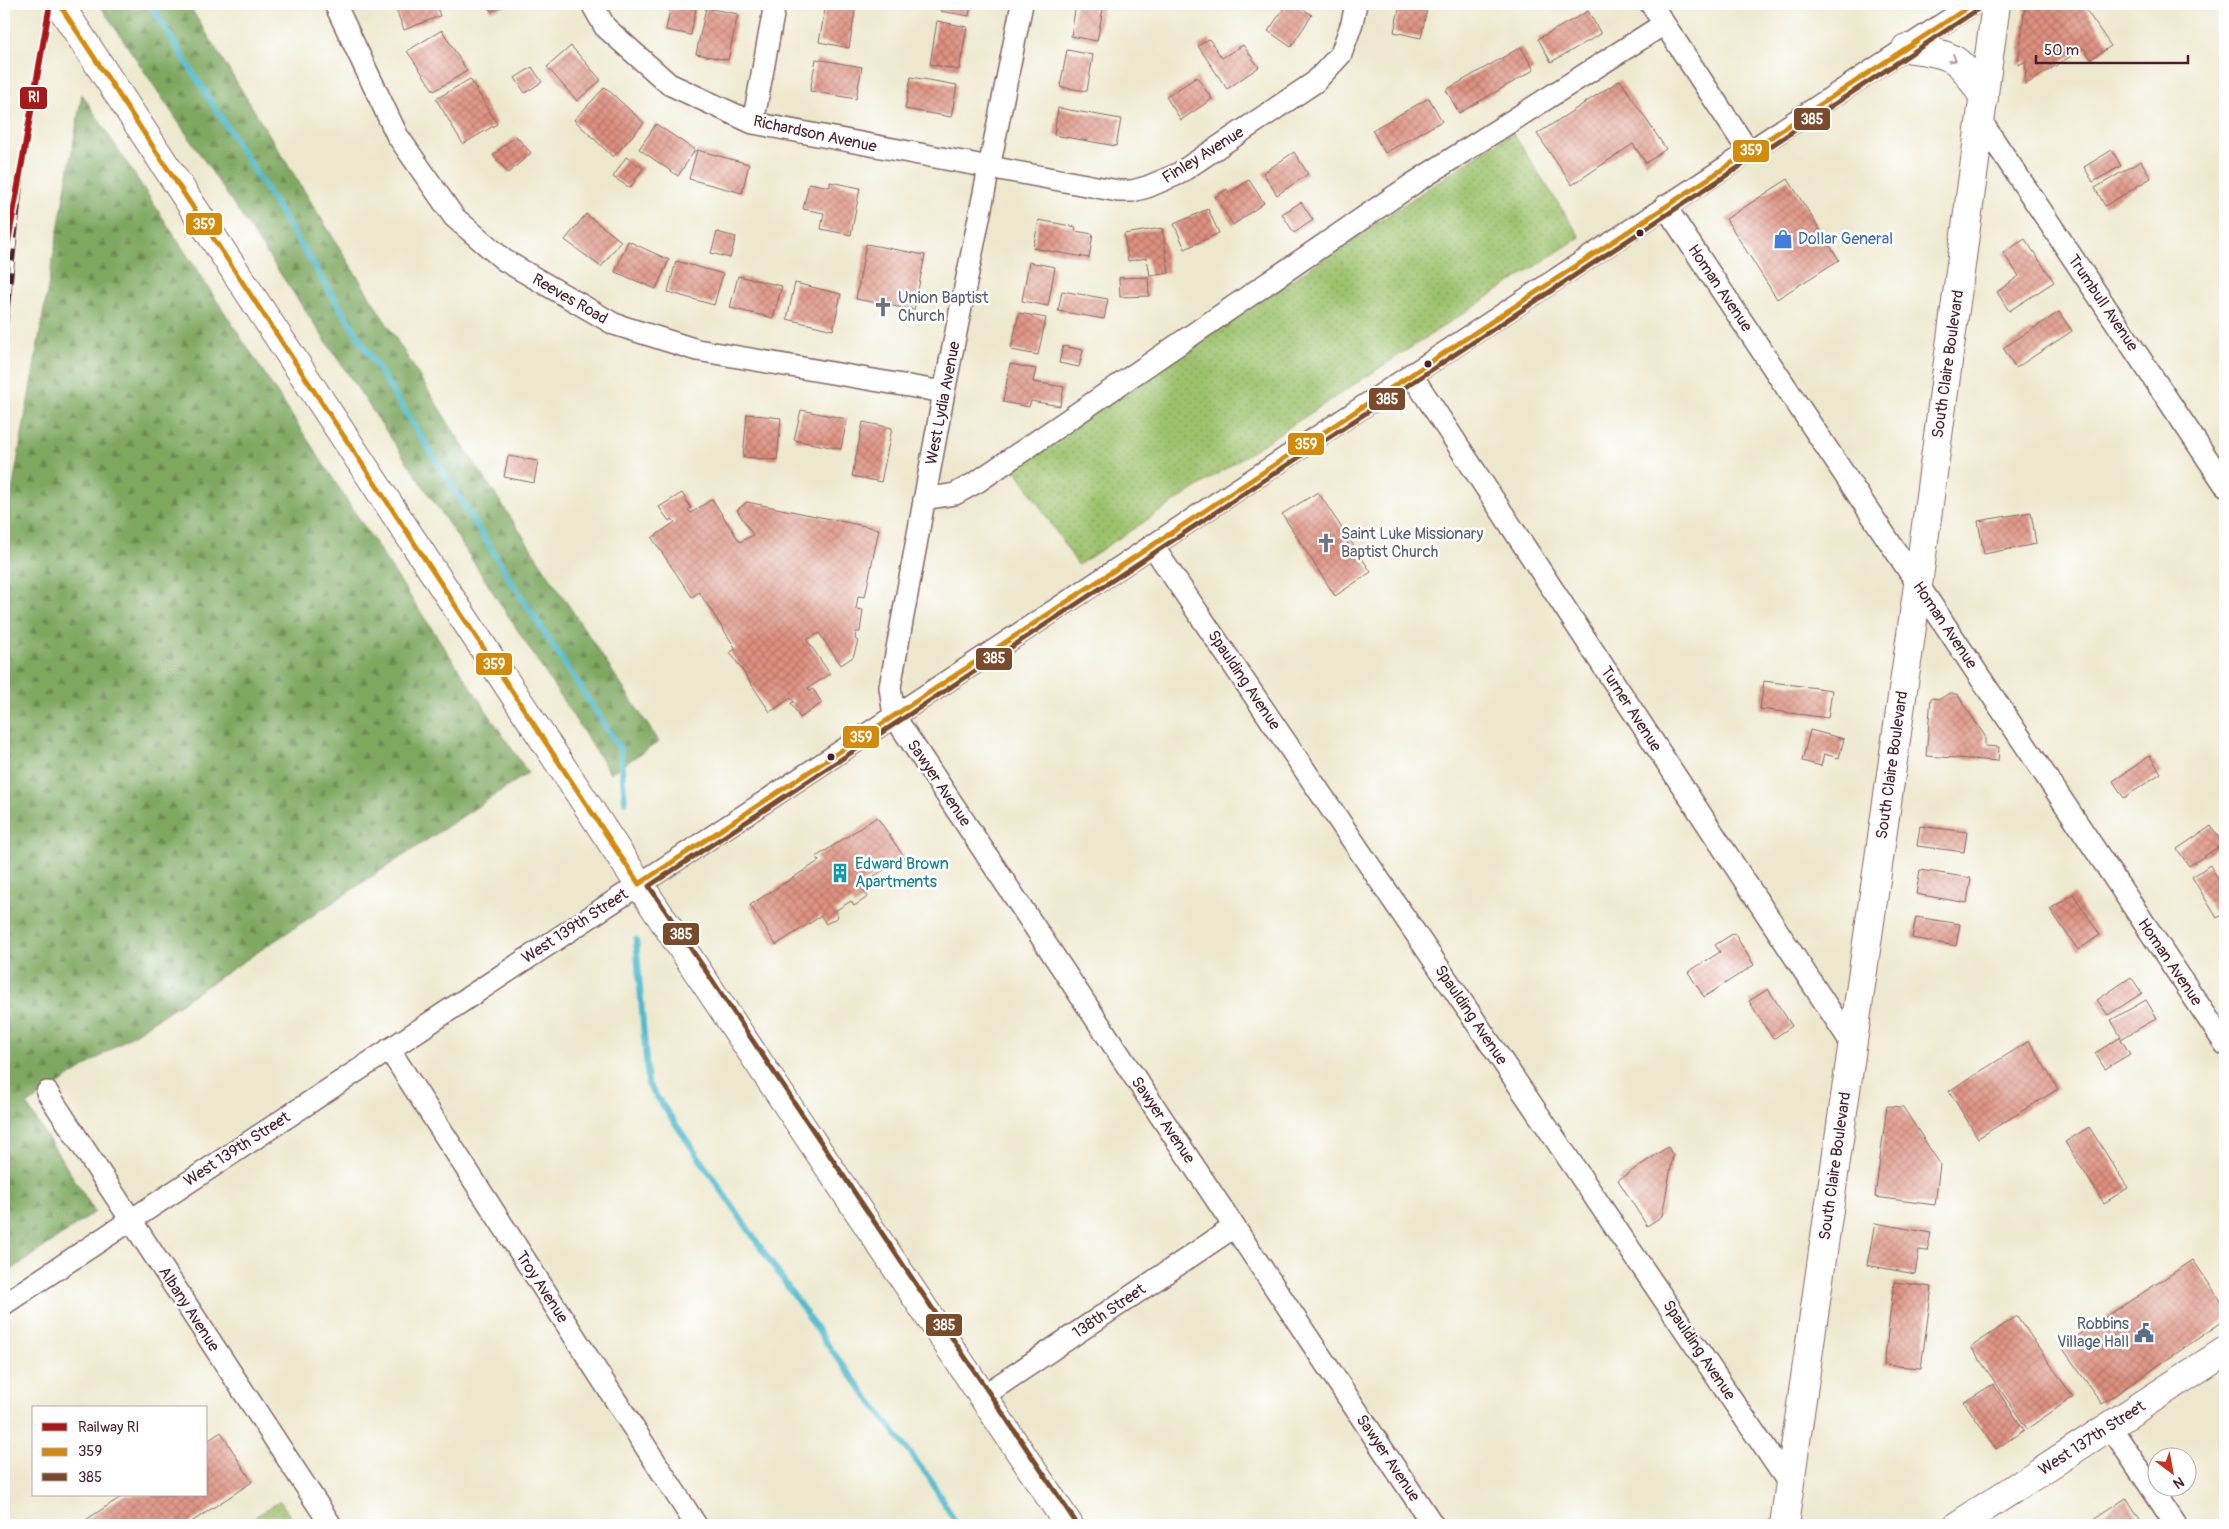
<svg xmlns="http://www.w3.org/2000/svg" width="2229" height="1529" font-family="Pangolin,sans-serif">
  <style>
    .grass { fill: url(#grass-dots); stroke: #74704c }
    .forest { fill: url(#forest-firs); stroke: #646446 }
    .lines { fill: none; stroke-linecap: round; stroke-linejoin: round }
    .stream { stroke: #50bacd; stroke-width: 6 }
    .building { fill: url(#building-cross-hatch) }
    .street-casing { stroke: #836564; stroke-width: 24 }
    .secondary-casing { stroke: #836564; stroke-width: 30 }
    .street { stroke: #fff; stroke-width: 21 }
    .secondary { stroke: #fff; stroke-width: 28 }
    .rail-casing { stroke: #4a1f2b; stroke-width: 5.5 }
    .rail { stroke: #fff; stroke-width: 4; stroke-dasharray: 11; stroke-linecap: butt }
    .bus-1-casing { stroke: #fff; stroke-width: 9 }
    .bus-2-casing { stroke: #fff; stroke-width: 9 }
    .bus-1 { stroke: #d48b09; stroke-width: 5 }
    .bus-2 { stroke: #7a4b2a; stroke-width: 5 }
    .rail-1-casing { stroke: #fff; stroke-width: 10 }
    .rail-1 { stroke: #a81818; stroke-width: 6 }
    .oneway { stroke: #ae9aa0 }
    .bus-dot { fill: #4a1f2b; stroke: #fff; stroke-width: 2 }
    .labels { text-anchor: middle; dominant-baseline: central; stroke-width: 5; stroke-linejoin: round; paint-order: stroke }
    .street-label { font-size: 16px; fill: #4a1f2b; stroke: #fff }
    .shop-label { font-size: 16px; fill: #366cbe; stroke: #fff; text-anchor: start }
    .worship-label { font-size: 16px; fill: #5b616d; stroke: #fff; text-anchor: start }
    .culture-label { font-size: 16px; fill: #0d838f; stroke: #fff; text-anchor: start }
    .service-label { font-size: 16px; fill: #4e5e75; stroke: #fff; text-anchor: end }
    .line-badge { stroke: #fff; stroke-width: 2 }
    .badge-label { font-size: 14px; text-anchor: middle; font-weight: bold; fill: #fff }
  </style>
  <defs>
    <pattern id="grass-dots" width="8" height="8" patternUnits="userSpaceOnUse" patternTransform="scale(1.25)"><rect width="8" height="8" fill="#9dc26d"/><path d="M2 2h.1M6 6h.1" fill="none" stroke="#829d5a" stroke-width="1.8" stroke-linecap="round"/></pattern>
    <pattern id="forest-firs" width="22" height="20" patternUnits="userSpaceOnUse" patternTransform="scale(1.25)"><rect width="22" height="20" fill="#7ea860"/><path d="M5 1l3.5 6h-7zM16 11l3.5 6h-7z" fill="#69884f"/></pattern>
    <pattern id="building-cross-hatch" width="8" height="8" patternUnits="userSpaceOnUse" patternTransform="scale(1.25)"><rect width="8" height="8" fill="#de9180"/><path d="M0 0l8 8M0 8l8-8" fill="none" stroke="#b67669"/></pattern>
  </defs>
  <rect width="100%" height="100%" fill="#fff"/>
  <filter id="ink" filterUnits="userSpaceOnUse"><feTurbulence type="fractalNoise" baseFrequency=".02" numOctaves="2"/><feDisplacementMap in="SourceGraphic" scale="10" xChannelSelector="R" yChannelSelector="G"/><feConvolveMatrix kernelMatrix="1 2 1 2 8 2 1 2 1" color-interpolation-filters="sRGB"/></filter>
  <filter id="wash" filterUnits="userSpaceOnUse"><feTurbulence type="fractalNoise" baseFrequency=".0096" numOctaves="4" result="noise"/><feDisplacementMap in="SourceGraphic" scale="20" xChannelSelector="R" yChannelSelector="G"/><feGaussianBlur stdDeviation="1.12" result="paint"/><feColorMatrix in="noise" values="0 0 0 0 0 0 0 0 0 0 0 0 0 0 0 0 0 1.4 0 .05"/><feComposite in="paint" operator="in"/></filter>
  <g filter="url(#wash)">
    <rect width="100%" height="100%" fill="#ede8cd"/>
    <path class="grass" d="M 1512,132 L 1580,237 L 1078,565 L 1014,467 Z
      M 280,1501 L 296,1525 L 242,1525 Z"/>
    <path class="forest" d="M 99,4 L 188,4 L 454,432 L 659,742 L 610,773 L 450,526 Z
      M 82,94 L 390,566 L 528,773 L 27,1105 L 95,1212 L 4,1275 L 4,537 Z"/>
    <g class="lines">
      <path class="stream" d="M 150,4 L 527,606 L 620,748 L 625,802
        M 636,940 L 648,1084 L 830,1348 L 930,1479 L 957,1525"/>
    </g>
    <g id="blocks">
      <path class="building" d="M 394,4 L 436,4 L 440,16 L 404,30 Z
        M 488,4 L 510,4 L 491,11 Z
        M 671,4 L 696,8 L 691,35 L 666,30 Z
        M 826,4 L 856,5 L 849,48 L 819,42 Z
        M 941,4 L 971,4 L 969,16 L 940,11 Z
        M 1076,4 L 1104,4 L 1097,41 L 1071,36 Z
        M 1287,4 L 1295,4 L 1312,15 L 1291,47 L 1268,31 Z
        M 1400,4 L 1428,4 L 1421,38 L 1394,32 Z
        M 2027,4 L 2082,4 L 2111,46 L 2091,59 L 2084,48 L 2025,85 L 2026,61 L 2018,65 L 2025,5 Z
        M 706,8 L 738,14 L 728,60 L 696,54 Z
        M 1588,11 L 1601,34 L 1551,62 L 1538,39 Z
        M 937,21 L 967,27 L 959,70 L 930,64 Z
        M 442,30 L 467,71 L 434,91 L 407,51 Z
        M 1209,39 L 1222,58 L 1243,45 L 1259,67 L 1227,89 L 1198,46 Z
        M 571,46 L 601,80 L 577,101 L 547,67 Z
        M 1521,47 L 1534,70 L 1459,113 L 1446,90 Z
        M 1067,50 L 1093,55 L 1087,91 L 1060,87 Z
        M 816,59 L 862,67 L 856,99 L 810,91 Z
        M 532,67 L 542,82 L 525,93 L 515,78 Z
        M 911,77 L 957,85 L 951,117 L 905,109 Z
        M 1197,77 L 1212,99 L 1181,120 L 1166,97 Z
        M 470,79 L 497,124 L 463,144 L 436,99 Z
        M 1620,80 L 1666,149 L 1646,163 L 1633,144 L 1572,185 L 1537,134 Z
        M 605,87 L 644,123 L 613,157 L 574,120 Z
        M 1429,98 L 1442,121 L 1385,153 L 1372,130 Z
        M 1058,108 L 1121,119 L 1116,146 L 1054,135 Z
        M 656,124 L 695,150 L 678,176 L 639,149 Z
        M 516,136 L 531,153 L 508,173 L 493,155 Z
        M 697,150 L 749,164 L 742,193 L 689,179 Z
        M 2112,150 L 2121,166 L 2093,182 L 2084,167 Z
        M 1294,152 L 1308,174 L 1277,195 L 1263,173 Z
        M 626,157 L 643,168 L 630,188 L 613,177 Z
        M 2141,161 L 2151,178 L 2105,206 L 2095,188 Z
        M 1788,179 L 1839,260 L 1777,299 L 1726,219 Z
        M 1249,180 L 1264,203 L 1233,225 L 1215,197 L 1227,189 L 1229,193 Z
        M 830,182 L 860,188 L 851,235 L 821,229 L 824,213 L 803,209 L 809,183 L 830,187 Z
        M 1301,202 L 1313,220 L 1294,233 L 1282,214 Z
        M 1208,209 L 1219,233 L 1185,249 L 1174,224 Z
        M 586,214 L 621,241 L 601,267 L 565,240 Z
        M 1039,220 L 1076,227 L 1075,231 L 1093,234 L 1089,258 L 1033,248 Z
        M 1162,228 L 1169,273 L 1150,276 L 1147,258 L 1128,261 L 1124,234 Z
        M 717,232 L 736,237 L 730,258 L 711,253 Z
        M 2025,239 L 2054,282 L 2009,311 L 1997,292 L 2019,276 L 2003,253 Z
        M 628,241 L 669,260 L 656,289 L 615,272 Z
        M 866,244 L 925,255 L 914,310 L 856,299 Z
        M 676,261 L 723,274 L 714,305 L 668,292 Z
        M 1029,262 L 1055,267 L 1048,306 L 1022,301 Z
        M 738,276 L 782,286 L 773,318 L 730,308 Z
        M 1148,277 L 1149,296 L 1120,297 L 1119,278 Z
        M 795,283 L 841,294 L 833,330 L 787,319 Z
        M 1062,291 L 1108,299 L 1104,319 L 1058,311 Z
        M 2059,312 L 2072,331 L 2016,368 L 2003,348 Z
        M 1019,313 L 1046,318 L 1038,355 L 1011,350 Z
        M 1063,346 L 1083,350 L 1079,367 L 1059,363 Z
        M 1010,364 L 1036,369 L 1033,382 L 1064,387 L 1060,406 L 1031,401 L 1029,407 L 1003,402 Z
        M 801,410 L 847,419 L 841,449 L 794,440 Z
        M 747,414 L 781,418 L 777,460 L 743,457 Z
        M 863,422 L 892,428 L 881,482 L 852,476 Z
        M 508,456 L 538,461 L 534,483 L 504,477 Z
        M 1318,492 L 1371,572 L 1335,596 L 1282,514 Z
        M 682,493 L 691,508 L 688,510 L 691,513 L 712,499 L 740,542 L 753,535 L 737,510 L 747,502 L 879,529 L 865,597 L 858,596 L 856,609 L 863,610 L 860,632 L 856,632 L 855,639 L 858,641 L 853,657 L 841,665 L 819,633 L 807,640 L 830,674 L 808,688 L 810,691 L 813,689 L 822,703 L 800,718 L 791,703 L 794,702 L 791,698 L 770,712 L 730,652 L 736,649 L 699,592 L 692,597 L 652,538 L 675,522 L 672,519 L 669,521 L 659,507 Z
        M 2031,512 L 2036,544 L 1984,554 L 1978,521 Z
        M 1764,681 L 1832,690 L 1828,718 L 1760,709 Z
        M 1948,694 L 1957,694 L 1985,736 L 1985,746 L 1999,747 L 1998,761 L 1926,756 L 1931,698 L 1940,699 Z
        M 1810,730 L 1844,739 L 1839,758 L 1824,754 L 1821,766 L 1802,761 Z
        M 2150,756 L 2161,773 L 2124,798 L 2113,781 Z
        M 877,817 L 904,857 L 860,885 L 868,897 L 854,906 L 851,901 L 835,911 L 838,917 L 826,924 L 821,916 L 776,945 L 750,905 L 819,861 L 816,857 Z
        M 1920,826 L 1967,832 L 1964,852 L 1917,846 Z
        M 2211,826 L 2223,844 L 2189,866 L 2177,849 Z
        M 2210,865 L 2219,880 L 2225,876 L 2225,913 L 2217,918 L 2192,877 Z
        M 1920,870 L 1971,878 L 1967,903 L 1916,894 Z
        M 2073,894 L 2100,935 L 2078,950 L 2050,909 Z
        M 1916,917 L 1960,924 L 1956,946 L 1912,938 Z
        M 1734,933 L 1754,965 L 1704,997 L 1688,972 L 1720,952 L 1715,945 Z
        M 2131,977 L 2142,993 L 2108,1015 L 2097,1000 Z
        M 1768,989 L 1792,1026 L 1773,1039 L 1749,1001 Z
        M 2146,1000 L 2157,1018 L 2121,1039 L 2130,1054 L 2105,1069 L 2095,1053 L 2121,1037 L 2111,1020 Z
        M 2029,1041 L 2058,1089 L 1978,1138 L 1949,1091 Z
        M 1887,1106 L 1903,1107 L 1940,1164 L 1935,1205 L 1875,1197 Z
        M 2089,1127 L 2128,1188 L 2104,1203 L 2065,1142 Z
        M 1668,1147 L 1673,1156 L 1662,1216 L 1647,1226 L 1618,1180 Z
        M 1875,1223 L 1931,1233 L 1927,1251 L 1919,1250 L 1915,1274 L 1867,1265 Z
        M 2193,1260 L 2225,1307 L 2225,1320 L 2102,1404 L 2061,1346 Z
        M 1894,1282 L 1932,1287 L 1921,1368 L 1884,1365 Z
        M 2017,1316 L 2073,1397 L 2027,1429 L 1971,1347 Z
        M 1993,1384 L 2024,1430 L 1996,1449 L 1964,1402 Z
        M 221,1432 L 252,1482 L 187,1525 L 78,1525 L 124,1495 L 206,1495 L 206,1442 Z
        M 2126,1498 L 2143,1525 L 2085,1525 Z"/>
    </g>
  </g>
  <g filter="url(#ink)">
    <use href="#blocks" fill-opacity="0" stroke="#836564" stroke-width="1"/>
    <g class="lines">
      <defs>
        <path id="street" d="M 335,4 L 397,135 L 454,217 L 504,260 L 614,324 L 697,350 L 944,392
          M 592,4 L 605,27 L 669,84 L 753,123 L 1118,191 L 1132,191 L 1147,187 L 1178,174 L 1315,82 L 1341,54 L 1352,23 L 1356,4
          M 1022,4 L 944,392 L 890,687 L 894,716 L 1433,1525
          M 1651,4 L 1749,152
          M 1981,121 L 2225,485
          M 753,123 L 775,4
          M 1665,206 L 2225,1044
          M 1411,374 L 1852,1044
          M 924,499 L 955,494 L 977,482 L 1414,183 L 1664,24
          M 1152,545 L 1790,1485
          M 389,1049 L 696,1525
          M 47,1092 L 331,1525
          M 4,1304 L 1973,4
          M 983,1396 L 1234,1227
          M 2110,1426 L 2176,1525"/>
        <path id="secondary" d="M 59,4 L 639,884 L 1069,1525
          M 1906,48 C 1956,55 1958,56 1984,98
          M 1784,1525 L 1918,585 L 1996,4
          M 1958,1525 L 2225,1351"/>
      </defs>
      <use href="#street" class="street-casing"/>
      <use href="#secondary" class="secondary-casing"/>
      <use href="#street" class="street"/>
      <use href="#secondary" class="secondary"/>
      <defs>
        <path id="rail" d="M 4,337 L 23,161"/>
      </defs>
      <use href="#rail" class="rail-casing"/>
      <use href="#rail" class="rail"/>
      <defs>
        <path id="bus-1" d="M 59,4 L 639,884
          M 639,884 L 1973,4"/>
        <path id="bus-2" d="M 1075,1521 L 649,886 L 1977,10"/>
      </defs>
      <use href="#bus-1" class="bus-1-casing"/>
      <use href="#bus-2" class="bus-2-casing"/>
      <use href="#bus-1" class="bus-1"/>
      <use href="#bus-2" class="bus-2"/>
      <defs>
        <path id="rail-1" d="M 4,265 L 50,4"/>
      </defs>
      <use href="#rail-1" class="rail-1-casing"/>
      <use href="#rail-1" class="rail-1"/>
    </g>
    <defs><path id="oneway-chevron" d="M-2-3.5L2.5 0L-2 3.5" fill="none" stroke-width="1.6" stroke-linecap="round" stroke-linejoin="round" transform="scale(1.25)"/></defs>
    <use class="oneway" href="#oneway-chevron" transform="translate(1953 59) rotate(30)"/>
  </g>
  <defs>
    <symbol id="shop-bare" viewBox="-9 -9 18 18"><path d="M-5-2.5h2.3a2.7 3.5 0 0 1 5.4 0H5L5.5 6h-11ZM-1.5-2.5h3a1.5 2.3 0 0 0-3 0Z" fill="#3f7fe0" stroke="#fff" stroke-width="2.5" paint-order="stroke"/></symbol>
    <symbol id="church-bare" viewBox="-9 -9 18 18"><path d="M-1.2-6h2.4v3.5h3.3v2.4h-3.3V6h-2.4V-.1h-3.3v-2.4h3.3Z" fill="#6b7280" stroke="#fff" stroke-width="2.5" paint-order="stroke"/></symbol>
    <symbol id="building-bare" viewBox="-9 -9 18 18"><path d="M-4-6H4V6H1V3H-1V6H-4ZM-2.5-4.3h1.7v1.8h-1.7ZM.8-4.3h1.7v1.8H.8ZM-2.5-1h1.7V.8h-1.7ZM.8-1h1.7V.8H.8Z" fill="#0f9aa8" stroke="#fff" stroke-width="2.5" paint-order="stroke"/></symbol>
    <symbol id="civic-bare" viewBox="-9 -9 18 18"><path d="M-.6-6.5H3V-4.5H.6V-3L4-1V1h2V6H-6V1h2V-1L-.6-3ZM-1.2 2.5V6h2.4V2.5Z" fill="#5c6f8a" stroke="#fff" stroke-width="2.5" paint-order="stroke"/></symbol>
  </defs>
  <g fill-rule="evenodd">
    <use href="#shop-bare" x="1769" y="225" width="28" height="28"/>
    <use href="#church-bare" x="869" y="293" width="28" height="28"/>
    <use href="#church-bare" x="1312" y="529" width="28" height="28"/>
    <use href="#building-bare" x="826" y="859" width="28" height="28"/>
    <use href="#civic-bare" x="2130" y="1319" width="28" height="28"/>
  </g>
  <g class="bus-dot">
    <circle cx="1640" cy="233" r="4.5"/>
    <circle cx="1428" cy="364" r="4.5"/>
    <circle cx="831" cy="757" r="4.5"/>
  </g>
  <g class="labels">
    <g class="street-label">
      <text transform="translate(815 134) rotate(12)">Richardson Avenue</text>
      <text transform="translate(1203 155) rotate(-32)">Finley Avenue</text>
      <text transform="translate(1720 288) rotate(56)">Homan Avenue</text>
      <text transform="translate(570 299) rotate(30)">Reeves Road</text>
      <text transform="translate(2103 303) rotate(56)">Trumbull Avenue</text>
      <text transform="translate(1948 364) rotate(-82)">South Claire Boulevard</text>
      <text transform="translate(943 403) rotate(-79)">West Lydia Avenue</text>
      <text transform="translate(1945 625) rotate(56)">Homan Avenue</text>
      <text transform="translate(1244 680) rotate(56)">Spaulding Avenue</text>
      <text transform="translate(1631 709) rotate(57)">Turner Avenue</text>
      <text transform="translate(1892 765) rotate(-82)">South Claire Boulevard</text>
      <text transform="translate(939 783) rotate(56)">Sawyer Avenue</text>
      <text transform="translate(575 926) rotate(-33)">West 139th Street</text>
      <text transform="translate(2170 962) rotate(56)">Homan Avenue</text>
      <text transform="translate(1471 1015) rotate(56)">Spaulding Avenue</text>
      <text transform="translate(1163 1120) rotate(56)">Sawyer Avenue</text>
      <text transform="translate(237 1149) rotate(-33)">West 139th Street</text>
      <text transform="translate(1835 1166) rotate(-82)">South Claire Boulevard</text>
      <text transform="translate(542 1287) rotate(57)">Troy Avenue</text>
      <text transform="translate(189 1309) rotate(57)">Albany Avenue</text>
      <text transform="translate(1109 1311) rotate(-34)">138th Street</text>
      <text transform="translate(1699 1350) rotate(56)">Spaulding Avenue</text>
      <text transform="translate(2092 1438) rotate(-33)">West 137th Street</text>
      <text transform="translate(1388 1458) rotate(56)">Sawyer Avenue</text>
    </g>
    <g class="shop-label">
      <text x="1798" y="239">Dollar General</text>
    </g>
    <g class="worship-label">
      <text x="898" y="298">Union Baptist<tspan x="898" dy="18">Church</tspan></text>
      <text x="1341" y="534">Saint Luke Missionary<tspan x="1341" dy="18">Baptist Church</tspan></text>
    </g>
    <g class="culture-label">
      <text x="855" y="864">Edward Brown<tspan x="855" dy="18">Apartments</tspan></text>
    </g>
    <g class="service-label">
      <text x="2129" y="1324">Robbins<tspan x="2129" dy="18">Village Hall</tspan></text>
    </g>
  </g>
  <g class="line-badge">
    <rect x="19" y="86" width="29" height="24" rx="5" fill="#a81818"/>
    <rect x="1793" y="107" width="38" height="24" rx="5" fill="#7a4b2a"/>
    <rect x="1732" y="139" width="38" height="24" rx="5" fill="#d48b09"/>
    <rect x="185" y="212" width="38" height="24" rx="5" fill="#d48b09"/>
    <rect x="1368" y="387" width="38" height="24" rx="5" fill="#7a4b2a"/>
    <rect x="1287" y="432" width="38" height="24" rx="5" fill="#d48b09"/>
    <rect x="975" y="647" width="38" height="24" rx="5" fill="#7a4b2a"/>
    <rect x="475" y="652" width="38" height="24" rx="5" fill="#d48b09"/>
    <rect x="842" y="725" width="38" height="24" rx="5" fill="#d48b09"/>
    <rect x="662" y="922" width="38" height="24" rx="5" fill="#7a4b2a"/>
    <rect x="925" y="1313" width="38" height="24" rx="5" fill="#7a4b2a"/>
  </g>
  <g class="badge-label">
    <text x="34" y="102">RI</text>
    <text x="1812" y="124">385</text>
    <text x="1751" y="155">359</text>
    <text x="204" y="229">359</text>
    <text x="1387" y="404">385</text>
    <text x="1306" y="449">359</text>
    <text x="994" y="663">385</text>
    <text x="494" y="669">359</text>
    <text x="861" y="742">359</text>
    <text x="681" y="939">385</text>
    <text x="944" y="1330">385</text>
  </g>
  <rect width="2229" height="1529" fill="none" stroke="#fff" stroke-width="20"/>
  <rect x="32" y="1406" width="175" height="90" fill="#ffffff" stroke="#b7a5aa"/>
  <rect x="42" y="1423" width="25" height="8" fill="#a81818" stroke="#b7a5aa"/>
  <text x="78" y="1432" font-size="15" fill="#4a1f2b">Railway RI</text>
  <rect x="42" y="1448" width="25" height="8" fill="#d48b09" stroke="#b7a5aa"/>
  <text x="78" y="1456" font-size="15" fill="#4a1f2b">359</text>
  <rect x="42" y="1473" width="25" height="8" fill="#7a4b2a" stroke="#b7a5aa"/>
  <text x="78" y="1482" font-size="15" fill="#4a1f2b">385</text>
  <g transform="translate(2172 1472) rotate(148)"><circle r="24" fill="#ffffff" stroke="#b7a5aa"/>
  <path d="M0-4L9 19L0 12L-9 19Z" fill="#c8321e"/>
  <text y="-8" font-size="14" font-weight="bold" text-anchor="middle" fill="#4a1f2b">N</text>
  </g>
  <path d="M2036 55v8h152v-8" fill="none" stroke="#4a1f2b" stroke-width="2.5"/>
  <text x="2044" y="55" font-size="15" fill="#4a1f2b" stroke="#ffffff" stroke-width="4" paint-order="stroke">50 m</text>
</svg>
